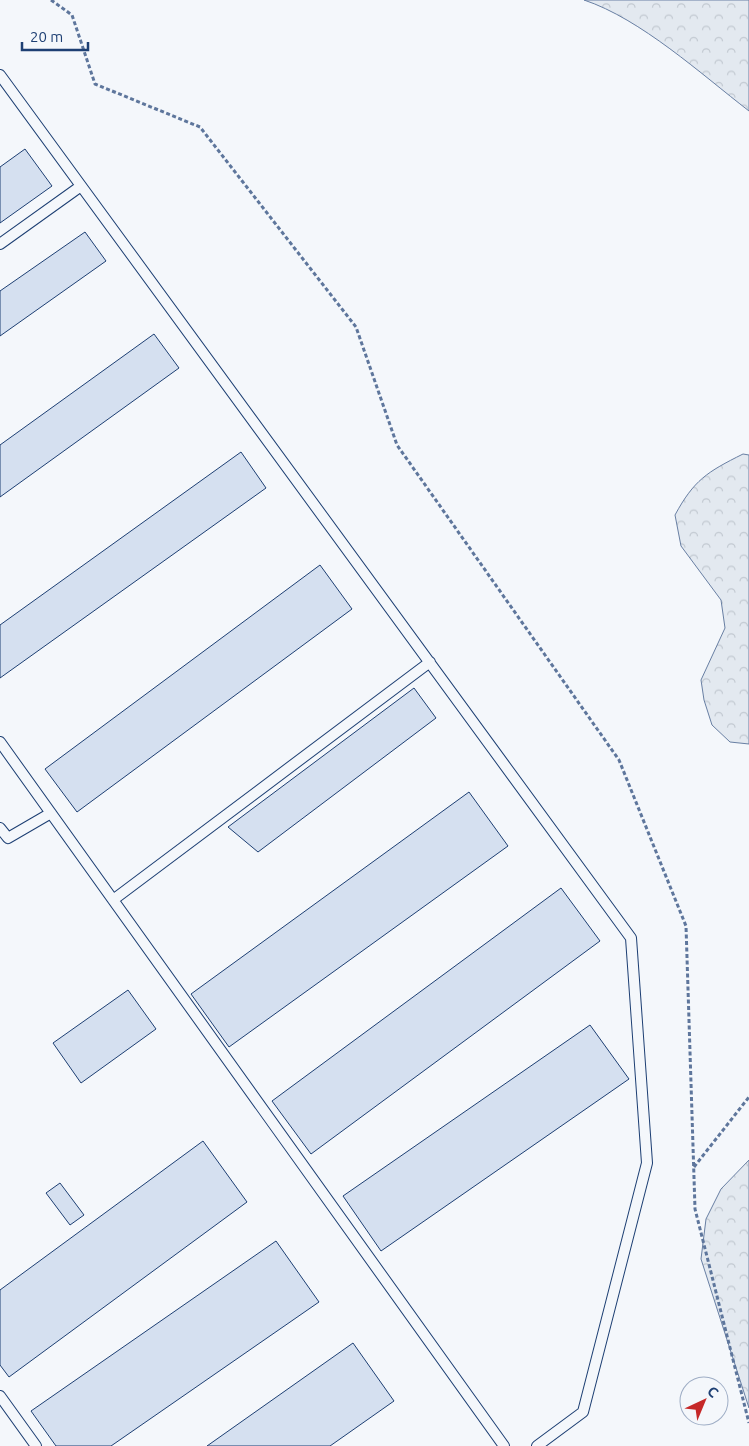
<svg xmlns="http://www.w3.org/2000/svg" width="749" height="1446" font-family="Ubuntu,sans-serif">
  <style>
    .forest { fill: url(#forest-crowns); stroke: #687fa3 }
    .building { fill: #d5e0f0; stroke: #1d3f73 }
    .lines { fill: none; stroke-linecap: round; stroke-linejoin: round }
    .service-casing { stroke: #1d3f73; stroke-width: 12 }
    .path { stroke: #5e769c; stroke-width: 3; stroke-dasharray: 4 2.5; stroke-linecap: butt }
    .service { stroke: #f4f7fb; stroke-width: 10 }
  </style>
  <defs>
    <pattern id="forest-crowns" width="20" height="18" patternUnits="userSpaceOnUse" patternTransform="scale(1.25)"><rect width="20" height="18" fill="#e3e9f0"/><path d="M2 6a3 3 0 1 1 6 0M12 15a3 3 0 1 1 6 0" fill="none" stroke="#c2c9d1"/></pattern>
  </defs>
  <rect width="100%" height="100%" fill="#f4f7fb"/>
  <path class="forest" d="M 584,0 L 749,0 L 749,111 C 701,74 641,19 584,0 Z
    M 743,454 L 749,455 L 749,744 L 730,742 L 712,725 L 704,700 L 701,680 L 725,628 L 721,600 L 681,546 L 675,515 C 694,480 707,472 743,454 Z
    M 749,1160 L 749,1408 L 701,1259 L 706,1219 L 721,1189 Z"/>
  <path class="building" d="M 25,149 L 52,186 L 0,223 L 0,167 Z
    M 85,232 L 106,261 L 0,336 L 0,291 Z
    M 154,334 L 179,368 L 0,497 L 0,445 Z
    M 241,452 L 266,488 L 0,678 L 0,625 Z
    M 320,565 L 352,609 L 77,812 L 45,769 Z
    M 414,688 L 436,718 L 258,852 L 228,827 Z
    M 469,792 L 508,846 L 229,1047 L 191,994 Z
    M 561,888 L 600,941 L 311,1154 L 272,1101 Z
    M 128,990 L 156,1029 L 81,1083 L 53,1043 Z
    M 590,1025 L 629,1079 L 381,1251 L 343,1196 Z
    M 203,1141 L 247,1202 L 9,1377 L 0,1365 L 0,1290 Z
    M 60,1183 L 84,1215 L 70,1225 L 46,1193 Z
    M 276,1241 L 319,1302 L 111,1446 L 56,1446 L 31,1411 Z
    M 353,1343 L 394,1401 L 330,1446 L 207,1446 Z"/>
  <g class="lines">
    <defs>
      <path id="service" d="M 0,75 L 631,938 L 647,1163 L 583,1412 L 537,1446
        M 0,244 L 81,186
        M 0,742 L 504,1446
        M 0,828 L 8,838 L 51,813
        M 113,900 L 430,662
        M 0,1396 L 36,1446"/>
    </defs>
    <use href="#service" class="service-casing"/>
    <path class="path" d="M 51,0 L 72,15 L 95,84 L 200,127 L 356,327 L 397,445 L 619,760 L 686,926 L 695,1209 L 749,1423
      M 694,1167 L 749,1097"/>
    <use href="#service" class="service"/>
  </g>
  <g transform="translate(704 1401) rotate(44)"><circle r="24" fill="#f4f7fb" stroke="#9eadc5"/>
  <path d="M0-4L9 19L0 12L-9 19Z" fill="#c62828"/>
  <text y="-8" font-size="14" font-weight="bold" text-anchor="middle" fill="#1d3f73">С</text>
  </g>
  <path d="M22 42v8h66v-8" fill="none" stroke="#1d3f73" stroke-width="2.5"/>
  <text x="30" y="42" font-size="15" fill="#1d3f73" stroke="#f4f7fb" stroke-width="4" paint-order="stroke">20 m</text>
</svg>
